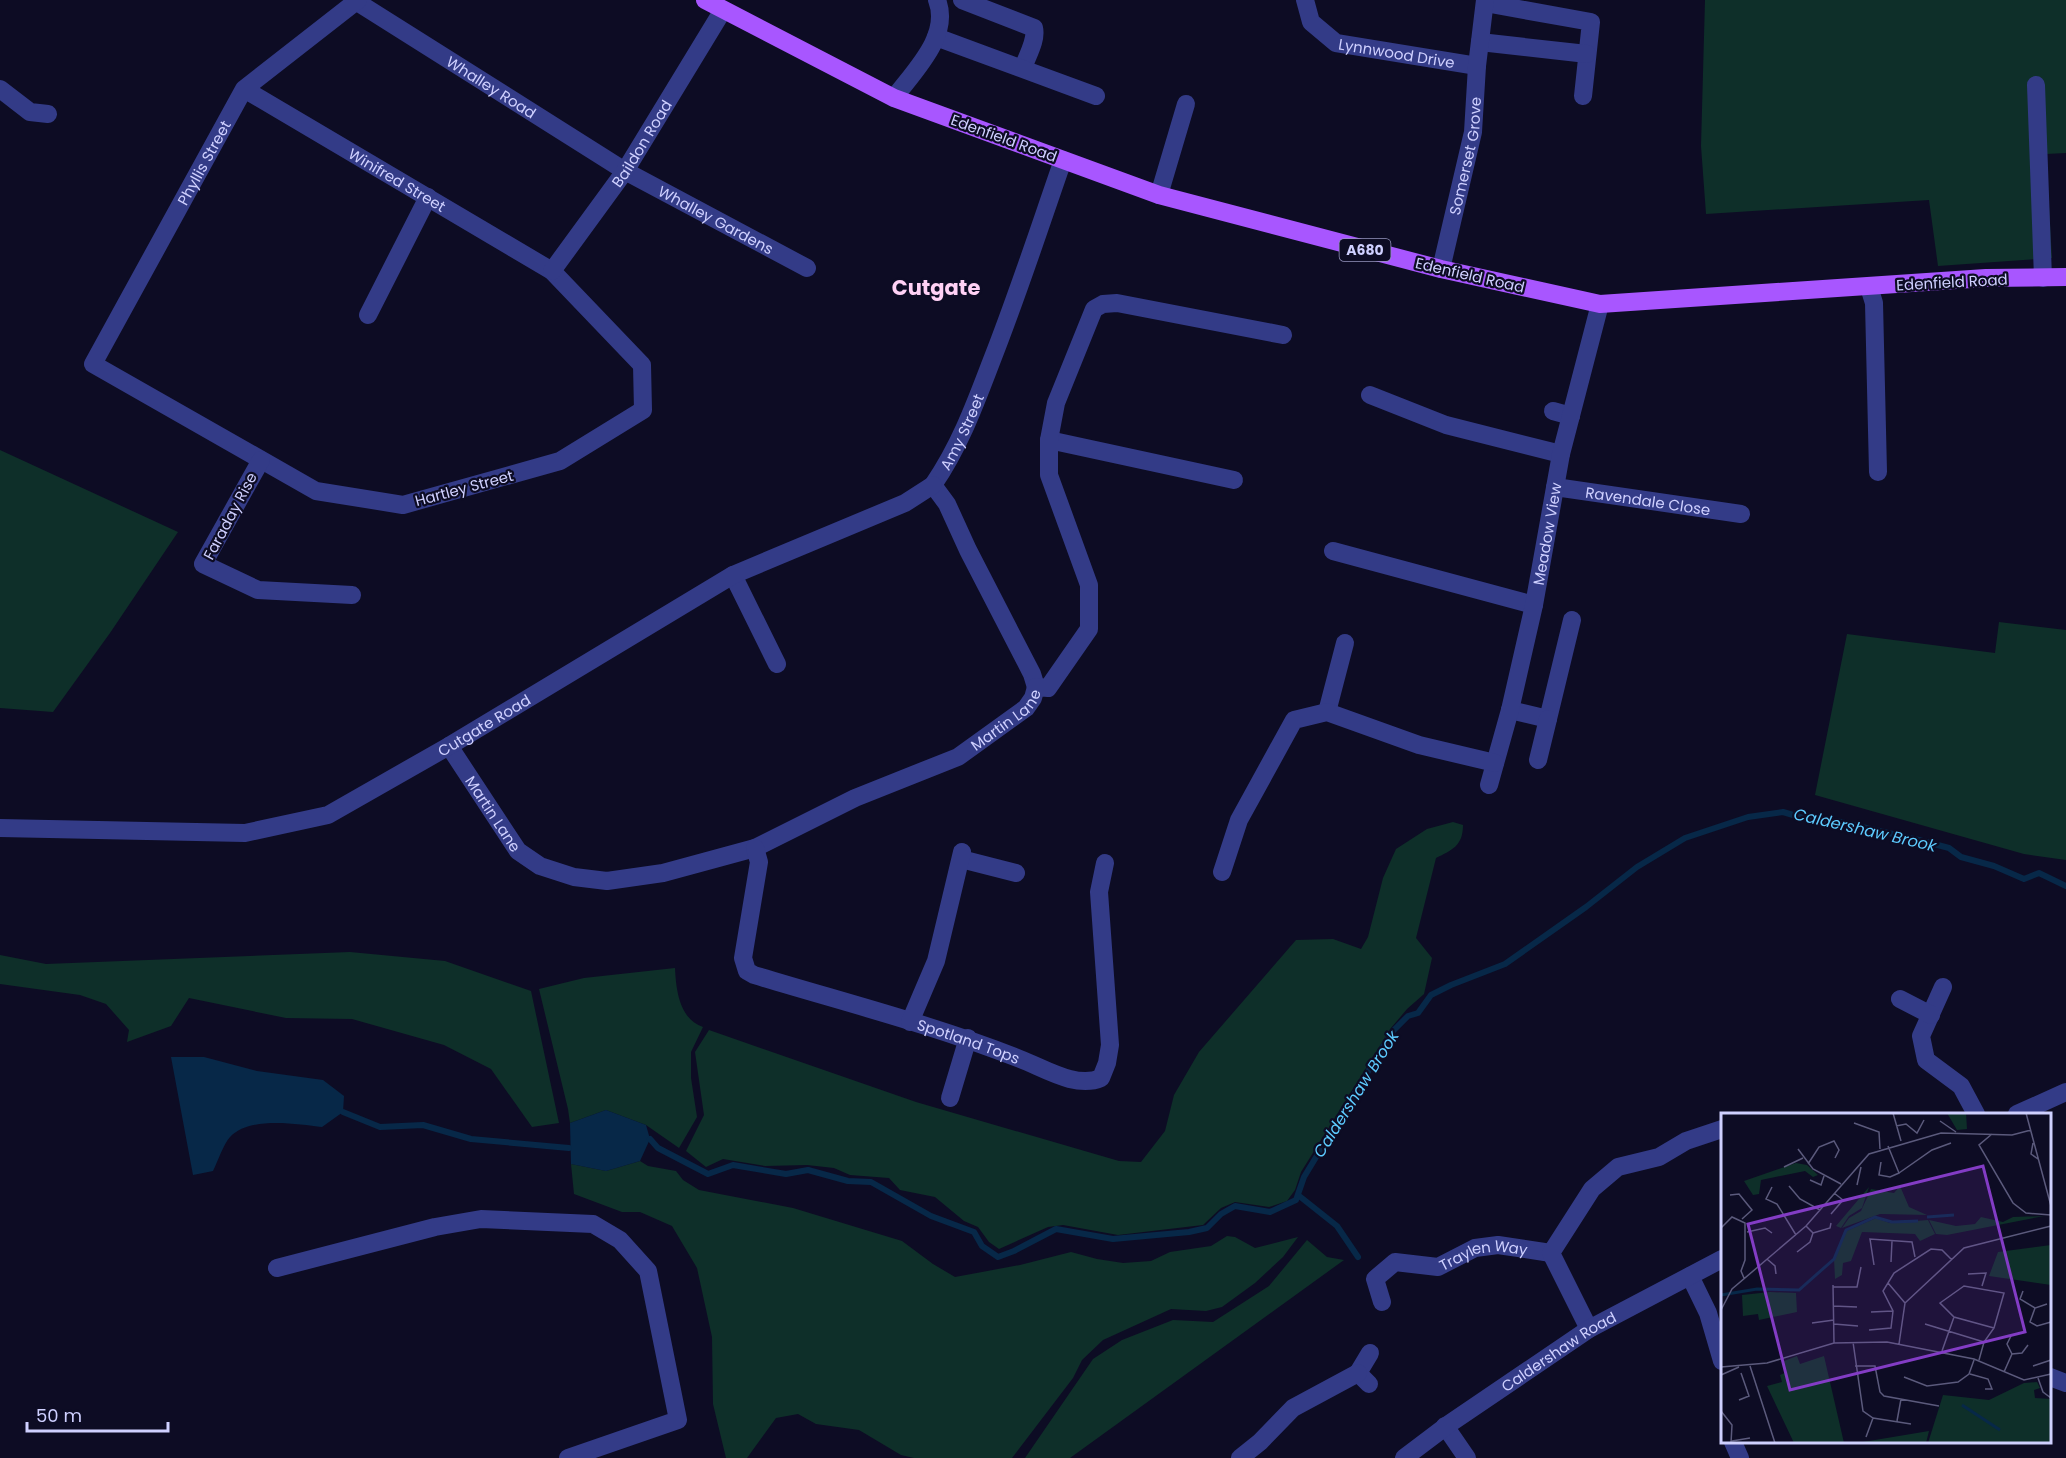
<svg xmlns="http://www.w3.org/2000/svg" width="2066" height="1458" font-family="Poppins,sans-serif">
  <style>
    .green { fill: #0e2f29 }
    .water { fill: #072848 }
    .lines { fill: none; stroke-linecap: round; stroke-linejoin: round }
    .stream { stroke: #072848; stroke-width: 6 }
    .minor { stroke: #333b87; stroke-width: 18 }
    .major { stroke: #a856ff; stroke-width: 18 }
    .labels { text-anchor: middle; dominant-baseline: central; stroke-width: 4.5; stroke-linejoin: round; paint-order: stroke }
    .shield { fill: #0d0c24; stroke: #9595bd; stroke-width: 1.5 }
    .shield-label { font-size: 14px; font-weight: bold; fill: #cfd0ff }
    .street-label { font-size: 15px; fill: #cfd0ff; stroke: #0d0c24 }
    .water-label { font-size: 16px; font-style: italic; fill: #5dcbff; stroke: #0d0c24 }
    .district-label { font-size: 21px; font-weight: bold; fill: #ffd1f5; stroke: #0d0c24 }
    .inset-river { fill: none; stroke: #072848; stroke-width: 3 }
    .inset-road { fill: none; stroke: #5b5a7c; stroke-width: 1.5 }
    .view { fill: #833cc5; fill-opacity: 0.15; stroke: #833cc5; stroke-width: 3 }
    .inset-edge { fill: none; stroke: #cfd0ff; stroke-width: 3 }
  </style>
  <rect width="100%" height="100%" fill="#0d0c24"/>
  <path class="green" d="M 1705,0 L 2066,0 L 2066,153 L 2046,154 L 2052,258 L 1938,266 L 1929,200 L 1706,214 L 1701,146 Z
    M 0,450 L 178,532 L 110,633 L 53,712 L 0,708 Z
    M 1999,622 L 2066,630 L 2066,860 L 2024,854 L 1815,795 L 1847,634 L 1995,653 Z
    M 1453,822 L 1463,825 C 1463,846 1452,850 1436,858 L 1416,938 L 1432,958 L 1424,994 L 1407,1009 L 1391,1028 L 1301,1172 L 1295,1190 L 1287,1201 L 1269,1207 L 1235,1202 L 1221,1208 L 1203,1225 L 1118,1235 L 1063,1225 L 1048,1227 L 999,1249 L 989,1242 L 978,1227 L 964,1221 L 935,1197 L 900,1190 L 889,1178 L 850,1175 L 834,1168 L 807,1165 L 765,1166 L 723,1159 L 706,1167 L 686,1151 L 704,1115 L 695,1052 L 709,1030 L 916,1102 L 1119,1161 L 1141,1162 L 1165,1131 L 1174,1095 L 1199,1052 L 1296,940 L 1333,939 L 1361,949 L 1368,937 L 1383,878 L 1396,849 L 1427,829 Z
    M 350,952 L 445,961 L 531,991 L 559,1123 L 532,1127 L 491,1069 L 444,1045 L 352,1019 L 286,1018 L 189,998 L 171,1026 L 127,1042 L 129,1030 L 106,1004 L 80,995 L 0,984 L 0,955 L 46,964 Z
    M 675,968 C 676,989 679,1019 703,1027 L 691,1052 L 691,1078 L 697,1117 L 679,1148 L 646,1125 L 606,1110 L 570,1123 L 568,1109 L 539,989 L 584,978 Z
    M 640,1161 L 648,1166 L 676,1171 L 683,1180 L 699,1190 L 793,1208 L 902,1241 L 933,1264 L 955,1277 L 1020,1265 L 1071,1252 L 1097,1259 L 1123,1263 L 1151,1261 L 1170,1252 L 1211,1246 L 1227,1236 L 1235,1237 L 1255,1248 L 1298,1237 L 1283,1257 L 1255,1283 L 1222,1307 L 1206,1311 L 1171,1309 L 1103,1340 L 1082,1360 L 1073,1378 L 1012,1458 L 914,1458 L 901,1455 L 859,1430 L 816,1424 L 798,1414 L 776,1418 L 747,1458 L 726,1458 L 713,1404 L 712,1337 L 697,1268 L 672,1226 L 640,1212 L 622,1212 L 574,1194 L 571,1164 L 606,1171 Z
    M 1307,1240 L 1327,1257 L 1344,1260 L 1070,1458 L 1025,1458 L 1093,1359 L 1122,1340 L 1173,1320 L 1213,1322 L 1269,1286 Z"/>
  <path class="water" d="M 171,1057 L 204,1057 L 257,1071 L 323,1080 L 344,1096 L 343,1112 L 322,1127 C 296,1124 250,1116 230,1137 C 223,1145 218,1161 213,1171 L 193,1175 Z
    M 606,1110 L 646,1125 L 650,1139 L 640,1161 L 606,1171 L 571,1164 L 570,1123 Z"/>
  <g class="lines">
    <path class="stream" d="M 343,1112 L 380,1127 L 423,1125 L 471,1139 L 569,1148
      M 650,1139 L 658,1148 L 708,1174 L 733,1165 L 786,1174 L 808,1170 L 848,1181 L 871,1182 L 931,1216 L 974,1232 L 982,1246 L 998,1257 L 1014,1251 L 1056,1229 L 1113,1239 L 1189,1232 L 1207,1228 L 1221,1214 L 1235,1206 L 1270,1212 L 1296,1200 L 1304,1177 L 1392,1032 L 1408,1016 L 1418,1013 L 1431,995 L 1451,985 L 1505,964 L 1586,907 L 1637,867 L 1685,838 L 1748,817 L 1783,812 L 1810,820 L 1836,821 L 1919,840 L 1949,848 L 1961,857 L 1994,866 L 2024,879 L 2039,873 L 2066,886
      M 1298,1195 L 1337,1226 L 1358,1257"/>
    <g class="minor">
      <path d="M 962,0 L 1034,28 C 1037,40 1027,56 1023,68"/>
      <path id="s1" d="M 1305,0 L 1311,22 L 1336,43 L 1477,66"/>
      <path id="s2" d="M 357,2 L 625,171 L 807,268"/>
      <path d="M 1485,3 L 1591,22 L 1583,96"/>
      <path d="M 936,37 L 1096,96"/>
      <path d="M 1480,42 L 1587,54"/>
      <path d="M 2036,85 L 2043,278"/>
      <path d="M 0,89 L 30,112 L 48,114"/>
      <path id="s3" d="M 244,89 L 552,271 L 642,365 L 643,410 L 560,461 L 403,505 L 316,491 L 93,364 L 244,89 L 358,0"/>
      <path d="M 894,98 C 914,71 951,36 937,0"/>
      <path d="M 1159,195 L 1186,104"/>
      <path id="s4" d="M 1441,269 L 1473,132 L 1477,66 L 1485,0"/>
      <path id="s5" d="M 552,271 L 625,171 L 723,10"/>
      <path d="M 1869,287 L 1874,303 L 1878,472"/>
      <path d="M 368,315 L 428,197"/>
      <path d="M 1370,395 L 1446,425 L 1561,454"/>
      <path d="M 1553,411 L 1571,416"/>
      <path d="M 1049,440 L 1234,480"/>
      <path d="M 261,460 L 203,564 L 258,590 L 352,595"/>
      <path id="s6" d="M 1555,487 L 1741,514"/>
      <path d="M 1333,551 L 1534,605"/>
      <path d="M 733,575 L 777,664"/>
      <path id="s7" d="M 1036,687 L 1032,674 L 968,550 L 947,504 L 933,485 C 959,447 974,407 990,365 C 1017,297 1039,229 1063,160"/>
      <path d="M 1510,710 L 1548,719 L 1572,620"/>
      <path d="M 1327,712 L 1345,643"/>
      <path id="s8" d="M 449,746 L 518,851 L 540,866 L 574,877 L 607,881 L 663,873 L 755,848 L 855,798 L 958,757 L 1026,708 L 1033,698 L 1036,687 L 1048,688 L 1089,629 L 1089,585 L 1049,475 L 1049,440 L 1056,403 L 1094,309 L 1103,304 L 1117,303 L 1283,335"/>
      <path d="M 1538,760 L 1548,719"/>
      <path id="s9" d="M 1489,785 L 1510,710 L 1534,605 L 1561,454 L 1600,304"/>
      <path id="s10" d="M 0,828 L 245,833 L 328,815 L 449,746 L 733,575 L 905,503 L 933,485"/>
      <path id="s11" d="M 755,848 L 759,862 L 743,958 L 747,971 L 754,975 C 843,1002 934,1025 1020,1059 C 1044,1068 1076,1089 1101,1078 L 1107,1063 L 1110,1045 L 1099,892 L 1105,863"/>
      <path d="M 961,859 L 1016,873"/>
      <path d="M 1222,872 L 1239,820 L 1294,720 L 1327,712 L 1419,745 L 1495,763"/>
      <path d="M 1943,987 L 1921,1036 L 1926,1060 L 1961,1086 L 1976,1114"/>
      <path d="M 1900,999 L 1931,1015"/>
      <path d="M 910,1022 L 936,961 L 962,852"/>
      <path d="M 950,1098 L 968,1038"/>
      <path d="M 2017,1114 L 2066,1092"/>
      <path d="M 277,1268 L 435,1227 L 481,1219 L 593,1224 L 620,1240 L 648,1271 L 678,1420 L 568,1458"/>
      <path d="M 1690,1276 L 1708,1313 L 1722,1361"/>
      <path id="s12" d="M 1382,1302 L 1375,1279 L 1395,1262 L 1438,1267 L 1475,1248 L 1498,1245 L 1551,1253"/>
      <path d="M 1589,1329 L 1551,1253 L 1592,1189 L 1618,1167 L 1659,1157 L 1686,1141 L 1722,1129"/>
      <path d="M 2050,1377 L 2066,1383"/>
      <path d="M 1369,1384 L 1358,1373 L 1370,1353"/>
      <path d="M 1445,1426 L 1467,1458"/>
      <path d="M 1733,1442 L 1740,1458"/>
      <path d="M 1240,1458 L 1260,1442 L 1293,1408 L 1358,1373"/>
      <path id="s13" d="M 1404,1458 L 1449,1424 L 1589,1329 L 1722,1259"/>
    </g>
    <path class="major" d="M 705,0 L 894,98 L 1159,195 L 1441,269 L 1600,304 L 1986,278 L 2066,277"/>
  </g>
  <g class="labels">
    <rect class="shield" x="1339.5" y="239" width="51" height="22" rx="4.5"/>
    <g class="shield-label">
      <text x="1365" y="250">A680</text>
    </g>
    <g class="street-label">
      <text stroke="none"><textPath href="#s1" startOffset="117">Lynnwood Drive</textPath></text>
      <text stroke="none"><textPath href="#s2" startOffset="159">Whalley Road</textPath></text>
      <text transform="translate(1004 138) rotate(20)">Edenfield Road</text>
      <text stroke="none"><textPath href="#s5" startOffset="156">Baildon Road</textPath></text>
      <text stroke="none"><textPath href="#s4" startOffset="116">Somerset Grove</textPath></text>
      <text stroke="none"><textPath href="#s3" startOffset="1368">Phyllis Street</textPath></text>
      <text stroke="none"><textPath href="#s3" startOffset="178">Winifred Street</textPath></text>
      <text stroke="none"><textPath href="#s2" startOffset="420">Whalley Gardens</textPath></text>
      <text transform="translate(1470 275) rotate(13)">Edenfield Road</text>
      <text transform="translate(1952 282) rotate(-3)">Edenfield Road</text>
      <text stroke="none"><textPath href="#s7" startOffset="288">Amy Street</textPath></text>
      <text transform="translate(464 488) rotate(-15)">Hartley Street</text>
      <text stroke="none"><textPath href="#s6" startOffset="94">Ravendale Close</textPath></text>
      <text transform="translate(230 516) rotate(-62)">Faraday Rise</text>
      <text stroke="none"><textPath href="#s9" startOffset="258">Meadow View</textPath></text>
      <text stroke="none"><textPath href="#s8" startOffset="657">Martin Lane</textPath></text>
      <text stroke="none"><textPath href="#s10" startOffset="510">Cutgate Road</textPath></text>
      <text stroke="none"><textPath href="#s8" startOffset="81">Martin Lane</textPath></text>
      <text stroke="none"><textPath href="#s11" startOffset="358">Spotland Tops</textPath></text>
      <text stroke="none"><textPath href="#s12" startOffset="142">Traylen Way</textPath></text>
      <text stroke="none"><textPath href="#s13" startOffset="188">Caldershaw Road</textPath></text>
    </g>
    <g class="water-label">
      <text transform="translate(1865 830) rotate(13)">Caldershaw Brook</text>
      <text transform="translate(1356 1094) rotate(-58)">Caldershaw Brook</text>
    </g>
    <g class="district-label">
      <text x="936" y="287">Cutgate</text>
    </g>
  </g>
  <g transform="translate(1721 1113)">
    <rect width="330" height="330" fill="#0d0c24"/>
    <path d="M 226,0 L 245,0 L 246,16 L 236,17 ZM 75,50 L 86,52 L 97,62 L 92,64 L 84,58 L 40,67 L 38,81 L 32,82 L 23,68 ZM 179,73 L 188,94 L 206,102 L 159,101 L 121,115 L 128,105 L 140,98 L 150,76 L 173,80 ZM 148,74 L 141,95 L 128,103 L 120,115 L 115,113 ZM 323,103 L 226,122 L 215,121 L 208,107 L 235,113 L 254,111 L 260,104 L 282,109 L 292,104 ZM 155,105 L 169,110 L 207,107 L 214,121 L 199,128 L 194,121 L 141,119 L 130,148 L 122,150 L 121,162 L 114,166 L 113,146 L 123,119 ZM 330,132 L 330,172 L 268,163 L 277,139 ZM 49,179 L 75,180 L 76,199 L 38,207 L 37,201 L 22,203 L 21,182 ZM 76,243 L 79,251 L 103,243 L 123,330 L 73,330 L 46,273 L 61,269 L 59,262 L 66,259 L 63,248 ZM 316,269 L 319,275 L 313,277 L 314,285 L 330,286 L 330,330 L 207,330 L 222,282 L 268,287 L 303,270 ZM 208,318 L 205,330 L 136,330 Z" fill="#0e2f29"/>
    <path class="inset-river" d="M 206,104 L 233,102M 0,182 L 36,176 L 78,177 L 113,146 L 125,117 L 154,104 L 171,109 L 197,108M 241,292 L 279,317"/>
    <path class="inset-road" d="M 172,0 L 180,28M 305,0 L 330,93M 219,8 L 235,19M 133,10 L 158,19 L 159,36M 175,13 L 185,11 L 196,20 L 203,7M 271,21 L 258,32 L 292,90 L 305,100 L 330,102M 312,30 L 310,41 L 317,46M 77,36 L 92,56 L 120,71M 160,49 L 158,62 L 169,64 L 178,60 L 167,33M 87,51 L 98,34 L 113,28 L 118,37 L 114,45M 63,54 L 82,45M 178,60 L 211,37 L 230,30M 89,67 L 100,72 L 103,63M 136,72 L 140,54M 68,73 L 79,86 L 99,97M 51,74 L 45,86 L 56,91 L 75,122M 9,82 L 18,81 L 31,97 L 21,106M 110,101 L 122,87 L 113,80M 0,115 L 11,104 L 24,110 L 24,147 L 20,158 L 23,165M 26,119 L 44,115 L 51,120M 92,120 L 109,115 L 110,110M 76,139 L 89,129 L 92,120 L 85,113M 46,146 L 54,153 L 55,161M 170,149 L 171,128M 153,152 L 149,126 L 191,129 L 194,144M 247,161 L 265,160 L 261,173M 167,170 L 184,190 L 178,231M 112,172 L 113,230M 112,174 L 136,174 L 140,154M 302,178 L 299,186 L 314,195M 184,190 L 243,135 L 330,113M 326,191 L 314,195 L 309,209 L 316,213 L 330,209M 112,193 L 136,194M 0,197 L 11,176 L 85,113 L 148,41 L 220,20 L 291,22 L 310,17M 150,199 L 172,198M 91,210 L 113,207M 113,211 L 137,213M 204,211 L 263,229M 148,217 L 170,215 L 172,198 L 162,178 L 173,160 L 210,136 L 221,137 L 231,147M 290,223 L 286,231 L 291,241M 132,229 L 142,298 L 152,305 L 190,311M 221,238 L 233,204M 258,247 L 263,229 L 273,215 L 283,180 L 243,173 L 219,190 L 233,204 L 273,215M 29,253 L 54,330M 134,253 L 154,253 L 159,279 L 163,283 L 218,293M 312,253 L 330,247M 0,254 L 46,250 L 113,230 L 166,229 L 253,246 L 303,267 L 330,261M 283,259 L 291,241 L 301,240 L 307,232M 249,261 L 267,266 L 271,276 L 264,276M 0,262 L 18,254M 183,264 L 206,273 L 237,269 L 248,261 L 253,247M 317,265 L 322,279 L 330,285M 18,287 L 28,283 L 20,260M 0,298 L 11,312 L 10,330M 176,308 L 180,286M 145,324 L 152,305M 11,328 L 29,325"/>
    <path class="view" d="M 262,53 L 304,219 L 69,277 L 27,111 Z"/>
    <rect width="330" height="330" class="inset-edge"/>
  </g>
  <path d="M27 1422v9h141v-9" fill="none" stroke="#cfd0ff" stroke-width="3"/>
  <text x="36" y="1422" font-size="18" fill="#cfd0ff" stroke="#0d0c24" stroke-width="4.5" paint-order="stroke">50 m</text>
</svg>
